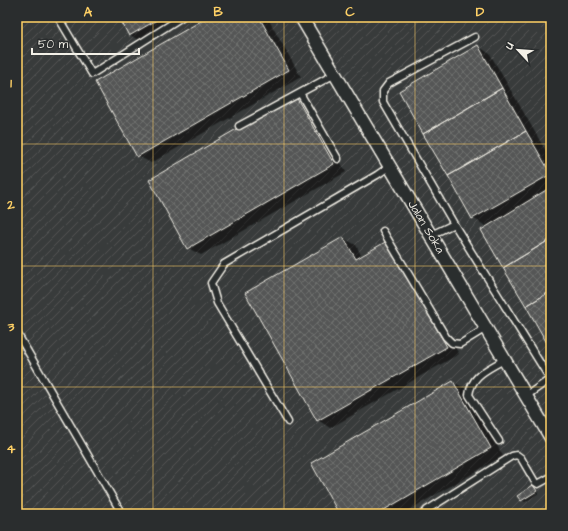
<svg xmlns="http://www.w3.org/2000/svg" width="568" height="531" font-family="'Architects Daughter',sans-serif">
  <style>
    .industrial { fill: url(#industrial-furrows) }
    .shadow { fill: #0007 }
    .building { fill: url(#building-cross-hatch); stroke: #f4f1e8 }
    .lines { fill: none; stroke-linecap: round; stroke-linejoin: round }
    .lane-casing { stroke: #f4f1e8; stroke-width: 9 }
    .street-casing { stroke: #f4f1e8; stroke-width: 15 }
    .lane { stroke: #2a2d2e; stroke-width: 6 }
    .street { stroke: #2a2d2e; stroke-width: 12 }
    .grid { fill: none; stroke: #ffd166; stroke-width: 1; stroke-opacity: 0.55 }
    .labels { text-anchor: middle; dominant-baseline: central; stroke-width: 3; stroke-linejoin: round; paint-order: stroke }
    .street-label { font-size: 12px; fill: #f4f1e8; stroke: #2a2d2e }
    .neatline { fill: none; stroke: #ffd166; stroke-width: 1.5 }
    .grid-label { font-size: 13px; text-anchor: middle; font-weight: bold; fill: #ffd166 }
  </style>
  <defs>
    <pattern id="industrial-furrows" width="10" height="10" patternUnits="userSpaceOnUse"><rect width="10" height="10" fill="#373a3a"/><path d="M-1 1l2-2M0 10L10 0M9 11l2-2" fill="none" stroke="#555756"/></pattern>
    <pattern id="building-cross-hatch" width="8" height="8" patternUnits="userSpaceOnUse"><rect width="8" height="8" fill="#555756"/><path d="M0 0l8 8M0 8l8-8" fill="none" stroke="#6e706e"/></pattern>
  </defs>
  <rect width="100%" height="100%" fill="#2a2d2e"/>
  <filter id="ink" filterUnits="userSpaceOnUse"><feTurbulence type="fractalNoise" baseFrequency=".025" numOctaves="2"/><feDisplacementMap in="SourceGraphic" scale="8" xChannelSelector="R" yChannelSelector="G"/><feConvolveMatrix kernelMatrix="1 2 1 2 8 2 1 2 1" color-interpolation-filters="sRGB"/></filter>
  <g filter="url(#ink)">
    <path class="industrial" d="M 17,17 L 551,17 L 551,514 L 17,514 Z"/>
    <path class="shadow" d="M 120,17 L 187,17 L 143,43 L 130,35 Z
      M 210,17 L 267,17 L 301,77 L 151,163 L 138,156 Z
      M 478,46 L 490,54 L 551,160 L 551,347 L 482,230 L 487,227 L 473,218 Z
      M 295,97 L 308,104 L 346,172 L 201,255 L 188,248 Z
      M 343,238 L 356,245 L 362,257 L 387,242 L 400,250 L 459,354 L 330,428 L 318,420 Z
      M 453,382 L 466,389 L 503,456 L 402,514 L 341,514 Z
      M 533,486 L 539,493 L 525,502 L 522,500 L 519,496 Z"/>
    <path class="building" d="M 119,17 L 162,17 L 129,36 Z
      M 208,17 L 259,17 L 289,70 L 137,157 L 95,82 Z
      M 478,45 L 502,88 L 423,134 L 399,91 Z
      M 502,88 L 526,131 L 448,176 L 423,134 Z
      M 295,95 L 334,164 L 187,249 L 149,180 Z
      M 526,131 L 551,174 L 472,219 L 448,176 Z
      M 551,187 L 551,239 L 503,268 L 481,230 Z
      M 343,237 L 356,259 L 387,241 L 447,347 L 317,421 L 245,293 Z
      M 551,239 L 551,291 L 526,306 L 503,268 Z
      M 551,291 L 551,343 L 548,345 L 526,306 Z
      M 453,381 L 491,448 L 377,514 L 339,514 L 311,463 Z
      M 533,485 L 537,491 L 521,501 L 517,496 Z
      M 521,509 L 523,514 L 513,514 Z"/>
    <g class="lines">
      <defs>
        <path id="lane" d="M 58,17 L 92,74 L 182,17
          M 475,37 L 389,83 L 383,91 L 383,102 L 454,224 L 550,379
          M 300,93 L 338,159
          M 239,126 L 335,74
          M 383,231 L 446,337 L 452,343 L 460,344 L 486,328
          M 431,235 L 454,224
          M 17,333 L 122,514
          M 526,396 L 550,379 L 551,380
          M 288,422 L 217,303 L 211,283 L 224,264 L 377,175 L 390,166
          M 499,441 L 469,395 C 472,374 488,370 505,359
          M 424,514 L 427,510 L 512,456 L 517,455 L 521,458 L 535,482 L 538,484 L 551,477"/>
        <path id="street" d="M 301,17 L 551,438"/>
      </defs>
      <use href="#lane" class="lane-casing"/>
      <use href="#street" class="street-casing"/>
      <use href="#lane" class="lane"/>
      <use href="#street" class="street"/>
    </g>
  </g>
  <path class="grid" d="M 153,17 L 153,514M 284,17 L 284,514M 415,17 L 415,514M 17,144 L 551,144M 17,266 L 551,266M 17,387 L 551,387"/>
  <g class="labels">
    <g class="street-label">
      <text transform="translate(426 227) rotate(59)">Jalan Soka</text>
    </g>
  </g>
  <rect width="568" height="531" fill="none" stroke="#2a2d2e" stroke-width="44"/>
  <g transform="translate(518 50) rotate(296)" stroke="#2a2d2e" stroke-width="3" paint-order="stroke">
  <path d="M0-3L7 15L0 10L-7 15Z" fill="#f4f1e8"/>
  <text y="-6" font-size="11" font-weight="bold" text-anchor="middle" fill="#f4f1e8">U</text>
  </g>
  <path d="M32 48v6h107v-6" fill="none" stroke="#f4f1e8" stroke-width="2"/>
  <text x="38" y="48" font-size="12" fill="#f4f1e8" stroke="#2a2d2e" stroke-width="3" paint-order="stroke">50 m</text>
  <rect x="22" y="22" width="524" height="487" class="neatline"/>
  <g class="grid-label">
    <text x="88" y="16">A</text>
    <text x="218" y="16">B</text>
    <text x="350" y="16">C</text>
    <text x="480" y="16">D</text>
    <text x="11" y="87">1</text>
    <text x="11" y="209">2</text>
    <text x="11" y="331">3</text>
    <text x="11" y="453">4</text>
  </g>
</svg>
